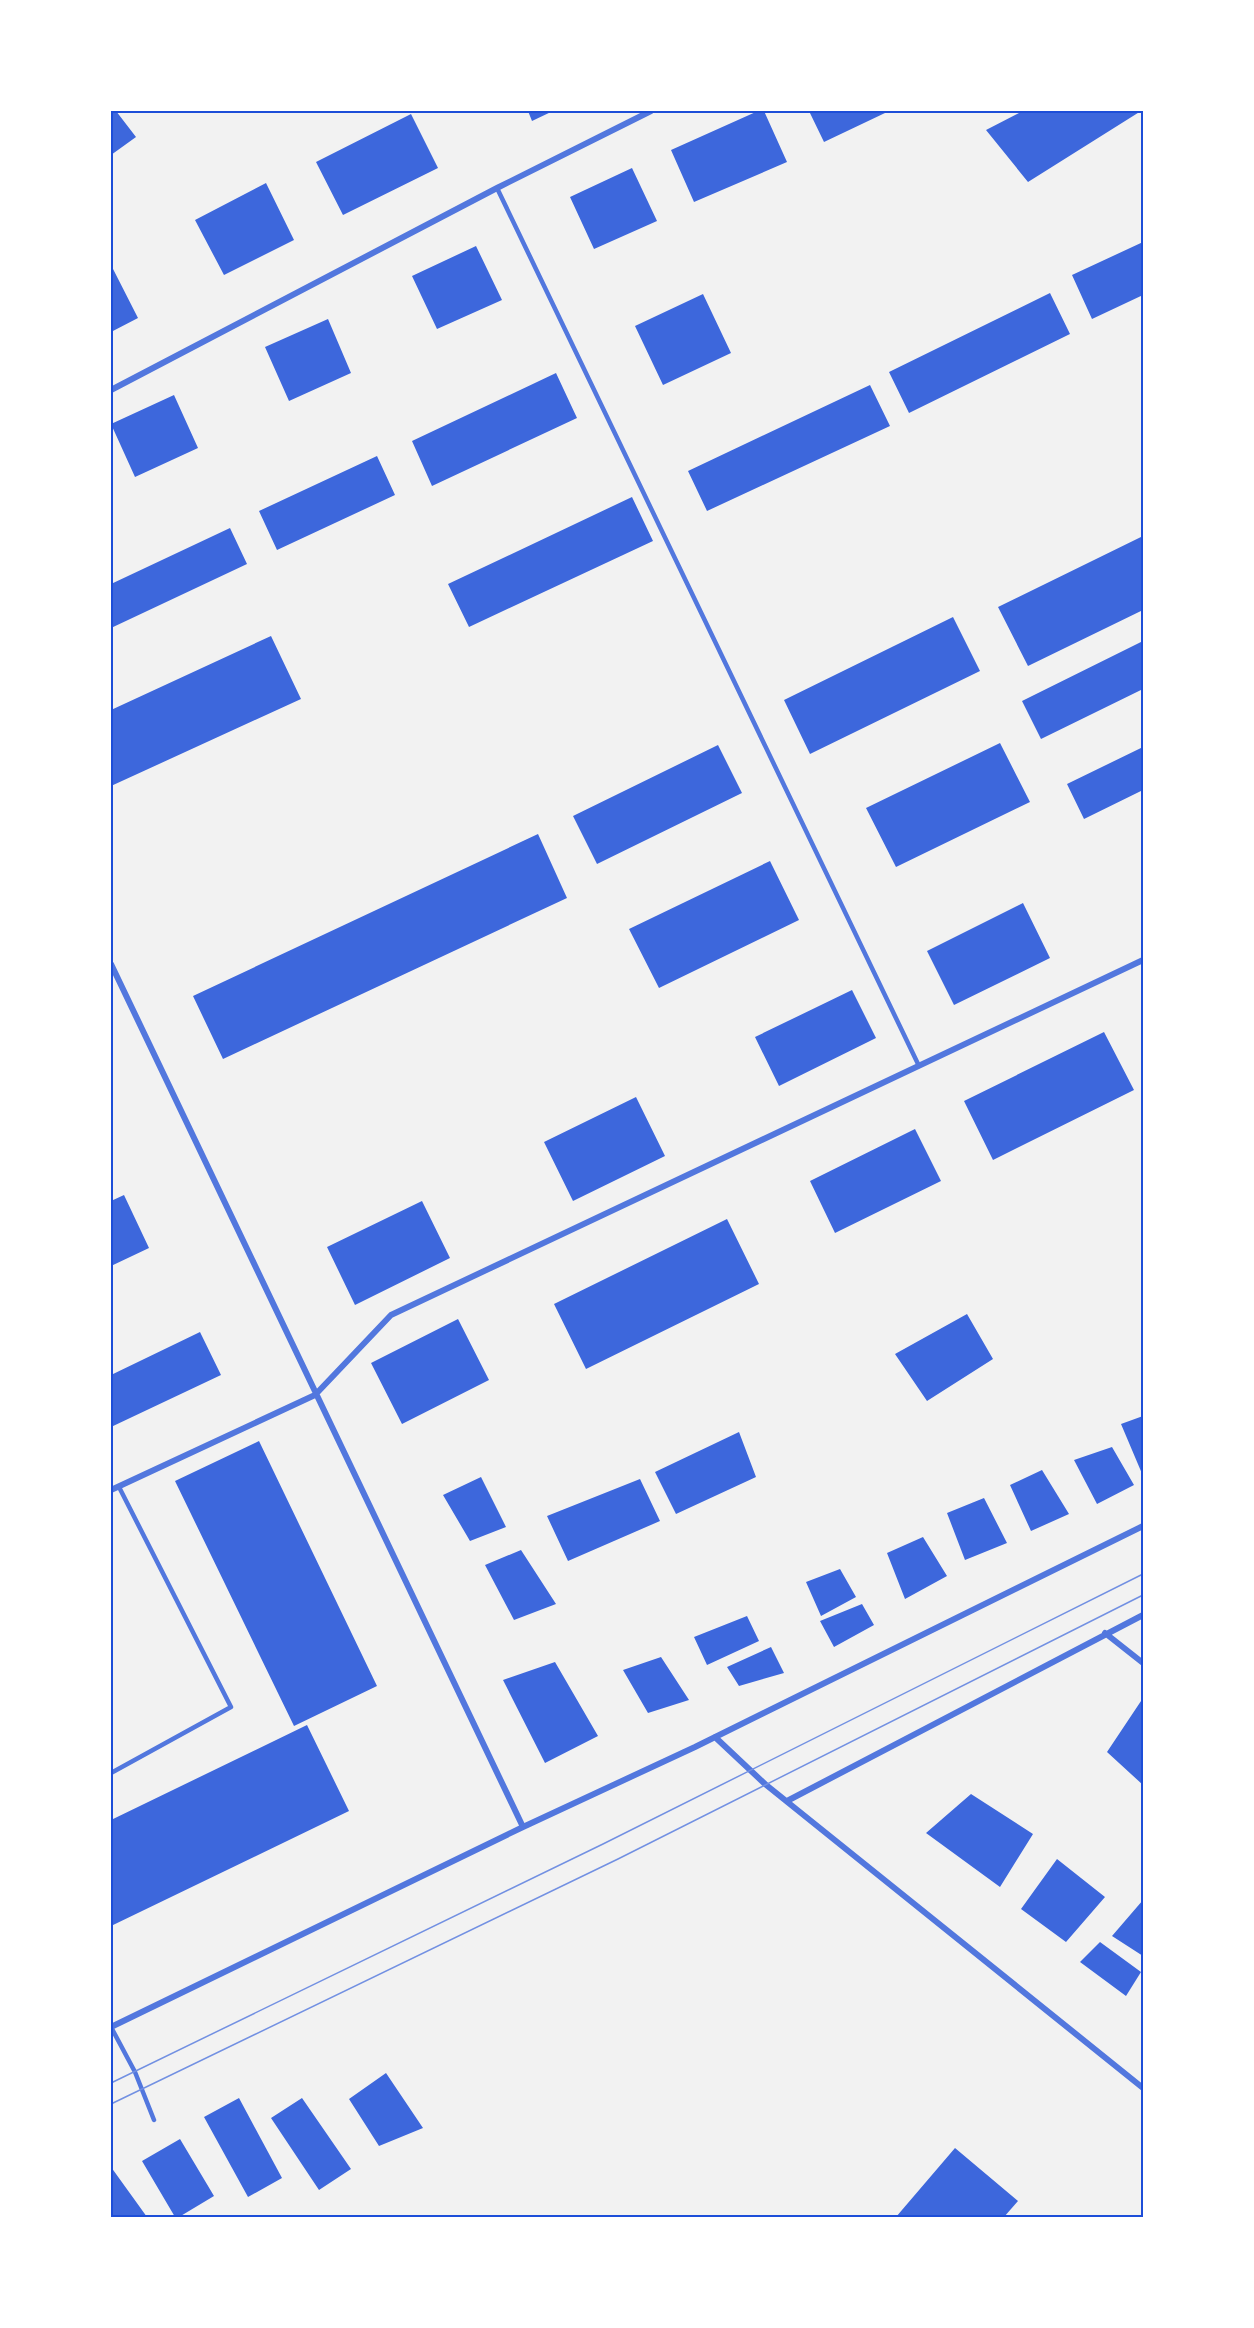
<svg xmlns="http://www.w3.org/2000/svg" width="1254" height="2328" font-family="'Crimson Pro',serif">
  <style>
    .building { fill: #3d67dc }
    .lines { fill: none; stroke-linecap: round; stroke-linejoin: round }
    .service { stroke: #5277de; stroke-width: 4.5 }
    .minor { stroke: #5277de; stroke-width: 6 }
    .tram { stroke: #7290e2; stroke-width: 1.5 }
    .neatline { fill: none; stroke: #1d4ed8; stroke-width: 2 }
  </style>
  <rect width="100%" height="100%" fill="#f2f2f2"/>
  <path class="building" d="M 111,111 L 116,111 L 136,137 L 111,155 Z
    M 528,111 L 553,111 L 532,121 Z
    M 758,111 L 764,111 L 787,162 L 694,202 L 671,150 Z
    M 809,111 L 884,111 L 885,113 L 824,142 Z
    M 1023,111 L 1141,111 L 1028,182 L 986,130 Z
    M 411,114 L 438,168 L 343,215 L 316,162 Z
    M 632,168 L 657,221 L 594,249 L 570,197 Z
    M 266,183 L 294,240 L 224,275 L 195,220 Z
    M 1143,242 L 1143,295 L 1092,319 L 1072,275 Z
    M 476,246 L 502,300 L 437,329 L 412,276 Z
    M 111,265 L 138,318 L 111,332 Z
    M 1050,293 L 1070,334 L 909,413 L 889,372 Z
    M 703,294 L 731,353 L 663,385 L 635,326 Z
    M 328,319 L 351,373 L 289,401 L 265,347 Z
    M 556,373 L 577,418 L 432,486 L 412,441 Z
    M 870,385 L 890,426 L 707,511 L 688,471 Z
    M 174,395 L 198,448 L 135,477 L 111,424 Z
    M 377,456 L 395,495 L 277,550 L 259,511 Z
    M 632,497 L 653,541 L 469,627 L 448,584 Z
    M 230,528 L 247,564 L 111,628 L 111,584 Z
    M 1143,536 L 1143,610 L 1028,666 L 998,607 Z
    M 953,617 L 980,671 L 810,754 L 784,700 Z
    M 271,636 L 301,699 L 111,786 L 111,710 Z
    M 1143,641 L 1143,689 L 1041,739 L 1022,701 Z
    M 1000,743 L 1030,802 L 896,867 L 866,808 Z
    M 718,745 L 742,793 L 597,864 L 573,816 Z
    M 1143,747 L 1143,790 L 1084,819 L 1067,784 Z
    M 538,834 L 567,898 L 223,1059 L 193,996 Z
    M 770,861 L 799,920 L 659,988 L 629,929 Z
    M 1023,903 L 1050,958 L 954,1005 L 927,951 Z
    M 852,990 L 876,1038 L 779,1086 L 755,1037 Z
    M 1104,1032 L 1134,1090 L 993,1160 L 964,1101 Z
    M 636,1097 L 665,1156 L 573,1201 L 544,1142 Z
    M 915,1129 L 941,1181 L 835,1233 L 810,1181 Z
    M 124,1195 L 149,1248 L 111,1266 L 111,1201 Z
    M 422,1201 L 450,1258 L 355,1305 L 327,1247 Z
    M 727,1219 L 759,1284 L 586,1369 L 554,1304 Z
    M 967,1314 L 993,1359 L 927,1401 L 895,1354 Z
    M 458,1319 L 489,1380 L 402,1424 L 371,1363 Z
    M 200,1332 L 221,1375 L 111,1427 L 111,1375 Z
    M 1143,1416 L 1143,1476 L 1121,1424 Z
    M 739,1432 L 756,1477 L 676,1514 L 655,1472 Z
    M 259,1441 L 377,1686 L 294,1726 L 175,1481 Z
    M 1112,1447 L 1134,1485 L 1097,1504 L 1074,1460 Z
    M 1042,1470 L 1069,1514 L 1031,1531 L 1010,1485 Z
    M 481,1477 L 506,1527 L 470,1541 L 443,1495 Z
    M 640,1479 L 660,1521 L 568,1561 L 547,1516 Z
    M 984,1498 L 1007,1543 L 965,1560 L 947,1513 Z
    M 923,1537 L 947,1576 L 905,1599 L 887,1553 Z
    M 521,1550 L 556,1604 L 514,1620 L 485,1565 Z
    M 840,1569 L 856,1597 L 821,1616 L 806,1582 Z
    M 862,1604 L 874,1625 L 834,1647 L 820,1621 Z
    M 747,1616 L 759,1641 L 707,1665 L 694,1637 Z
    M 771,1647 L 784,1673 L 739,1686 L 727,1667 Z
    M 661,1657 L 689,1700 L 648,1713 L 623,1670 Z
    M 555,1662 L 598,1736 L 545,1763 L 503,1680 Z
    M 1143,1698 L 1143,1785 L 1107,1752 Z
    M 307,1725 L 349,1811 L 111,1926 L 111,1820 Z
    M 971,1794 L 1033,1834 L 1000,1887 L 926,1833 Z
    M 1057,1859 L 1105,1897 L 1066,1942 L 1021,1909 Z
    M 1143,1900 L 1143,1956 L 1112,1936 Z
    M 1100,1942 L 1141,1972 L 1126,1996 L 1080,1962 Z
    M 386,2073 L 423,2128 L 379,2146 L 349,2099 Z
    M 239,2098 L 282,2178 L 248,2197 L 204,2117 Z
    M 302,2098 L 351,2169 L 319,2190 L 271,2118 Z
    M 180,2139 L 214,2196 L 179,2217 L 175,2217 L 142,2161 Z
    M 955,2148 L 1018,2201 L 1004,2217 L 896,2217 Z
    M 111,2167 L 147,2217 L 111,2217 Z"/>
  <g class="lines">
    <path class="service" d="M 497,188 L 919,1066
      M 111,1773 L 231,1707 L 119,1487
      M 111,2027 L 135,2072 L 154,2120"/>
    <path class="minor" d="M 111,390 L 497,188 L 651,111
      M 111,964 L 523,1827
      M 111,1490 L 315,1395 L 391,1315 L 1143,960
      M 1105,1633 L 1143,1663
      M 715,1737 L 765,1784 L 1143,2088
      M 787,1801 L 1143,1615
      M 111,2027 L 523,1827 L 695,1747 L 1143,1526"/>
    <path class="tram" d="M 111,2083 L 603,1844 L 1143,1574
      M 111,2104 L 618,1859 L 1143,1595"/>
  </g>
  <rect width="1254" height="2328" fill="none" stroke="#ffffff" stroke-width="225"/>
  <rect x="112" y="112" width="1030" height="2104" class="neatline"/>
</svg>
